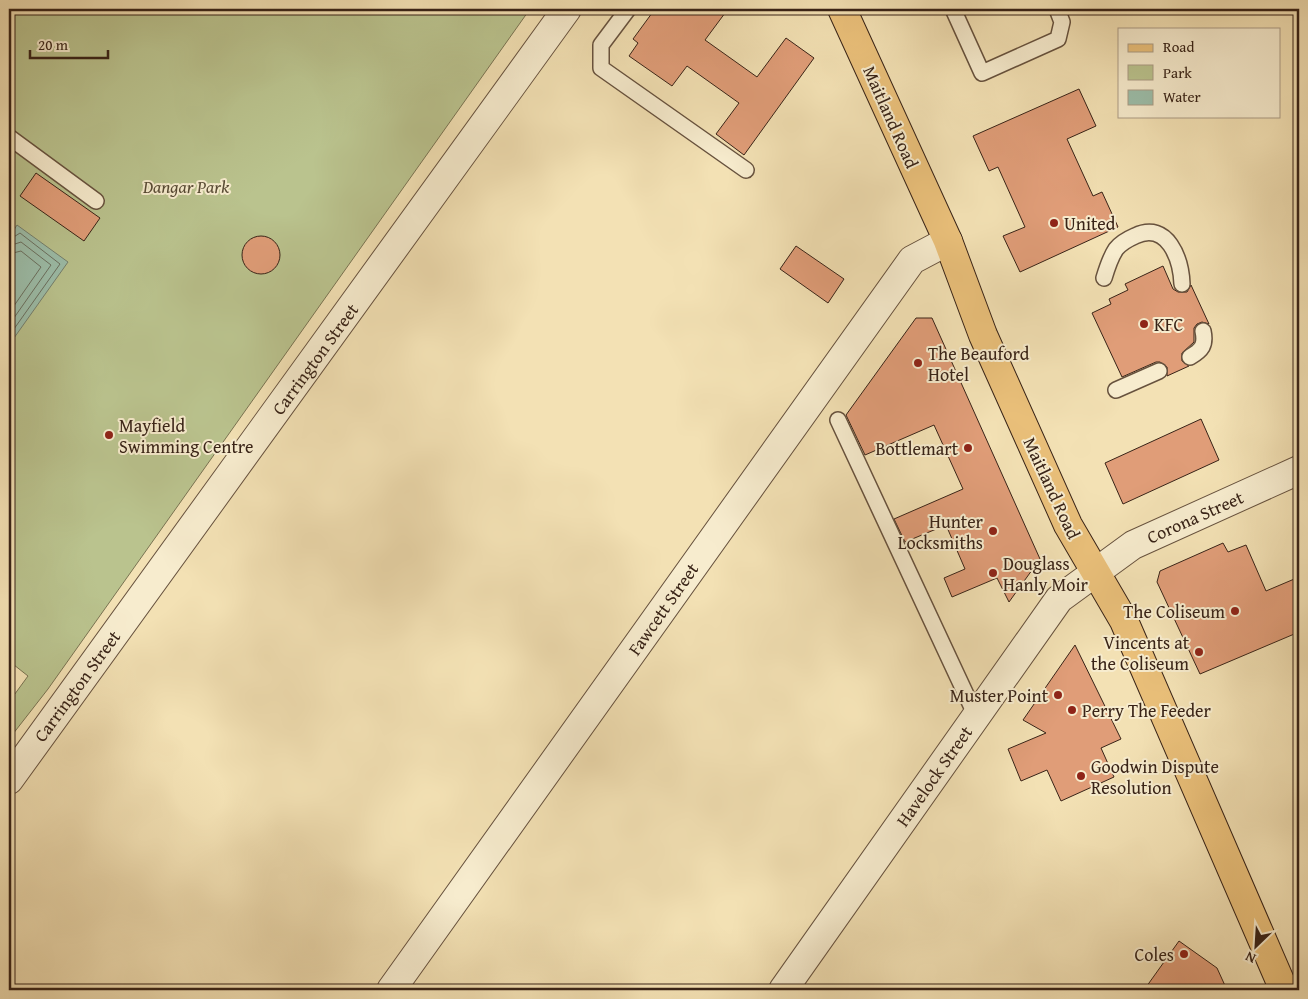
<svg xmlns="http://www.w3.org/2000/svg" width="1308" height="999" font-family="'Gentium Book Plus',serif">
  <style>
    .green { fill: #bac38e; stroke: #797352 }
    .water { fill: #9cbeaa; stroke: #74806f }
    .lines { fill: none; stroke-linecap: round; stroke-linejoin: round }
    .shore { stroke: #6a7060; stroke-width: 1 }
    .building { fill: #e09d78; stroke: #382317 }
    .service-casing { stroke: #67523e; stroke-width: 18 }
    .minor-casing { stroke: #67523e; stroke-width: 30 }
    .primary-casing { stroke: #382317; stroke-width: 30 }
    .service { stroke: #f7ecce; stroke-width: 15 }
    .minor { stroke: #f7ecce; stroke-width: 28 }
    .primary { stroke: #eac07a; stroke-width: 28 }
    .poi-dot { fill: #8f2418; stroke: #f7ecce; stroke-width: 2 }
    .labels { text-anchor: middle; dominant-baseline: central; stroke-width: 4; stroke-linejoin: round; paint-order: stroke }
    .street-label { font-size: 18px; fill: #382317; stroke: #f7ecce }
    .park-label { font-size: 18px; font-style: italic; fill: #584b35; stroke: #f7ecce }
    .poi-label { font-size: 18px; fill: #382317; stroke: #f7ecce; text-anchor: start }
  </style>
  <rect width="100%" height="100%" fill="#f3e1b4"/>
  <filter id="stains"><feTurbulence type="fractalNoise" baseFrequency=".004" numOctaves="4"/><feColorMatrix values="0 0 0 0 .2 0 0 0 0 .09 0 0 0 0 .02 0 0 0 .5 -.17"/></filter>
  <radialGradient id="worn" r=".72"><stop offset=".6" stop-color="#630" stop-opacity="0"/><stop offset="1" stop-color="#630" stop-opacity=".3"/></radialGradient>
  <path class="green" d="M 9,9 L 530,9 L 48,689 L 9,739 L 9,702 L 28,676 L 9,661 Z"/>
  <path class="water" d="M 17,225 L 68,262 L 9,345 L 9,238 Z"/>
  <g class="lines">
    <path class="shore" d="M 9,240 L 20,233 L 60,264 L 9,336
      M 9,246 L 21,242 L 51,265 L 9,325
      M 9,254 L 21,251 L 41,267 L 9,313"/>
  </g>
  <path class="building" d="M 655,9 L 728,9 L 705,40 L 757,77 L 786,38 L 814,58 L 744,155 L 716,134 L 739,103 L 687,66 L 672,86 L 629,56 L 638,43 L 633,39 Z
    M 1079,89 L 1096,126 L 1067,139 L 1093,196 L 1102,192 L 1118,227 L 1020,272 L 1003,236 L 1025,227 L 998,167 L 989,171 L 973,136 Z
    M 36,173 L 100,218 L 84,241 L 20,196 Z
    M242 255a19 19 0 1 1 38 0a19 19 0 1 1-38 0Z
    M 796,246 L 844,279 L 828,303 L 780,269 Z
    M 1163,266 L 1173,289 L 1178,292 L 1187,292 L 1191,285 L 1209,324 L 1202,322 L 1197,324 L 1194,328 L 1194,342 L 1182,353 L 1182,361 L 1189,366 L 1167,376 L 1167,367 L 1160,362 L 1156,362 L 1122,377 L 1092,313 L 1111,304 L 1109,299 L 1128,290 L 1125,284 Z
    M 916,318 L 932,318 L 1040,559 L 1009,602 L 997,578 L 952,597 L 944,578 L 965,569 L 946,525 L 905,542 L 894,519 L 963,489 L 934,425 L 865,455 L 846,415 Z
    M 1201,419 L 1219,460 L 1123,504 L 1105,463 Z
    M 1223,543 L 1228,552 L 1246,545 L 1266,591 L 1299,577 L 1299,632 L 1200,674 L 1157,582 L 1160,571 Z
    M 1075,645 L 1121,739 L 1101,748 L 1114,777 L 1061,801 L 1047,770 L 1021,781 L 1008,749 L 1046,733 L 1023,720 Z
    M 1179,941 L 1217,968 L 1227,990 L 1144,990 Z"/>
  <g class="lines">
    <defs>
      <path id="service" d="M 628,9 L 601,45 L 601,68 L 746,170
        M 953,9 L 982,73 L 1058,39 L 1062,22 L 1057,9
        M 9,137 L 96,201
        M 1104,278 C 1107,268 1110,258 1116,249 C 1121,243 1128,239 1135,236 C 1168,220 1181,260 1182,284
        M 1190,357 C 1202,350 1206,345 1203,331
        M 1116,390 L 1159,371
        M 838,420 L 976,716"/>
      <path id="minor" d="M 9,780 L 567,9
        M 391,990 L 912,260 L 948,241
        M 783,990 L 1059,599 L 1133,545 L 1299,470"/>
      <path id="primary" d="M 842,9 L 948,241 L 983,335 L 1068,525 L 1124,621 L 1284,990"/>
    </defs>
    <use href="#service" class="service-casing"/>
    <use href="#minor" class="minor-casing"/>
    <use href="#primary" class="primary-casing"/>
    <use href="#service" class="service"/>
    <use href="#minor" class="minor"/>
    <use href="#primary" class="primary"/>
  </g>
  <g class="poi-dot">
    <circle cx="1054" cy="223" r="5"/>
    <circle cx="1144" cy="324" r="5"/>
    <circle cx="918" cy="363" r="5"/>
    <circle cx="109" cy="435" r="5"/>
    <circle cx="968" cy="448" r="5"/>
    <circle cx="993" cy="531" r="5"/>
    <circle cx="993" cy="573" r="5"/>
    <circle cx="1235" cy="611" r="5"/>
    <circle cx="1199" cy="652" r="5"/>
    <circle cx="1058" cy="695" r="5"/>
    <circle cx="1072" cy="710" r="5"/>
    <circle cx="1081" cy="776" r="5"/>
    <circle cx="1184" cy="954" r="5"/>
  </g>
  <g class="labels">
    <g class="street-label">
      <text transform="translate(891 117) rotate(66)">Maitland Road</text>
      <text transform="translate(315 359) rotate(-54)">Carrington Street</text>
      <text transform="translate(1052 488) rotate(65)">Maitland Road</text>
      <text transform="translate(1195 517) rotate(-24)">Corona Street</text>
      <text transform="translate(663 609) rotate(-55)">Fawcett Street</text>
      <text transform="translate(77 686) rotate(-54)">Carrington Street</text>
      <text transform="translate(934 776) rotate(-55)">Havelock Street</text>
    </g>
    <g class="park-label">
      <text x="186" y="186">Dangar Park</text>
    </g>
    <g class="poi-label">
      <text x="1064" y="223">United</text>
      <text x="1154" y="324">KFC</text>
      <text x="928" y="353">The Beauford<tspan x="928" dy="21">Hotel</tspan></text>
      <text x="119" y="425">Mayfield<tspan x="119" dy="21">Swimming Centre</tspan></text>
      <text x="958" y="448" text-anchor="end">Bottlemart</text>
      <text x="983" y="521" text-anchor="end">Hunter<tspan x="983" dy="21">Locksmiths</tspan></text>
      <text x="1003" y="563">Douglass<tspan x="1003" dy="21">Hanly Moir</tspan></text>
      <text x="1225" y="611" text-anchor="end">The Coliseum</text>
      <text x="1189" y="642" text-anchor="end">Vincents at<tspan x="1189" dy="21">the Coliseum</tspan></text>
      <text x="1048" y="695" text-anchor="end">Muster Point</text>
      <text x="1082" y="710">Perry The Feeder</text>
      <text x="1091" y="766">Goodwin Dispute<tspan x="1091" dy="21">Resolution</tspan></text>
      <text x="1174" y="954" text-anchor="end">Coles</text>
    </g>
  </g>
  <rect width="1308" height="999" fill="none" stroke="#f3e1b4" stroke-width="30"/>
  <rect x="10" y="10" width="1288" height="979" fill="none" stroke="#382317" stroke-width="2.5"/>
  <rect x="15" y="15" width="1278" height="969" fill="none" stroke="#382317"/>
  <rect x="1118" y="28" width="162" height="90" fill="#f7ecce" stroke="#ab9c85"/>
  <rect x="1128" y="44" width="25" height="8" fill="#eac07a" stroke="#ab9c85"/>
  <text x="1163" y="52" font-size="15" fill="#382317">Road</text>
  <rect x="1128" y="65" width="25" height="15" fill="#bac38e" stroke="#ab9c85"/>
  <text x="1163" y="78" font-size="15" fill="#382317">Park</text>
  <rect x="1128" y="90" width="25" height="15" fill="#9cbeaa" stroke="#ab9c85"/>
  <text x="1163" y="102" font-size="15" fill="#382317">Water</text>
  <g transform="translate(1256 946) rotate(205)" stroke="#f7ecce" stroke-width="4" paint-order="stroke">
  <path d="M0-4L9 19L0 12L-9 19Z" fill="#382317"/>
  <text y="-8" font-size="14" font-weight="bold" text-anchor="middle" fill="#382317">N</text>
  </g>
  <path d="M30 50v8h78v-8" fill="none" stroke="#382317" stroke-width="2.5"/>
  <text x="38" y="50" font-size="15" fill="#382317" stroke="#f7ecce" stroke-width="4" paint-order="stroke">20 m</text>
  <rect width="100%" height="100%" filter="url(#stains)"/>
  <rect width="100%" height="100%" fill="url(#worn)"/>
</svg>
